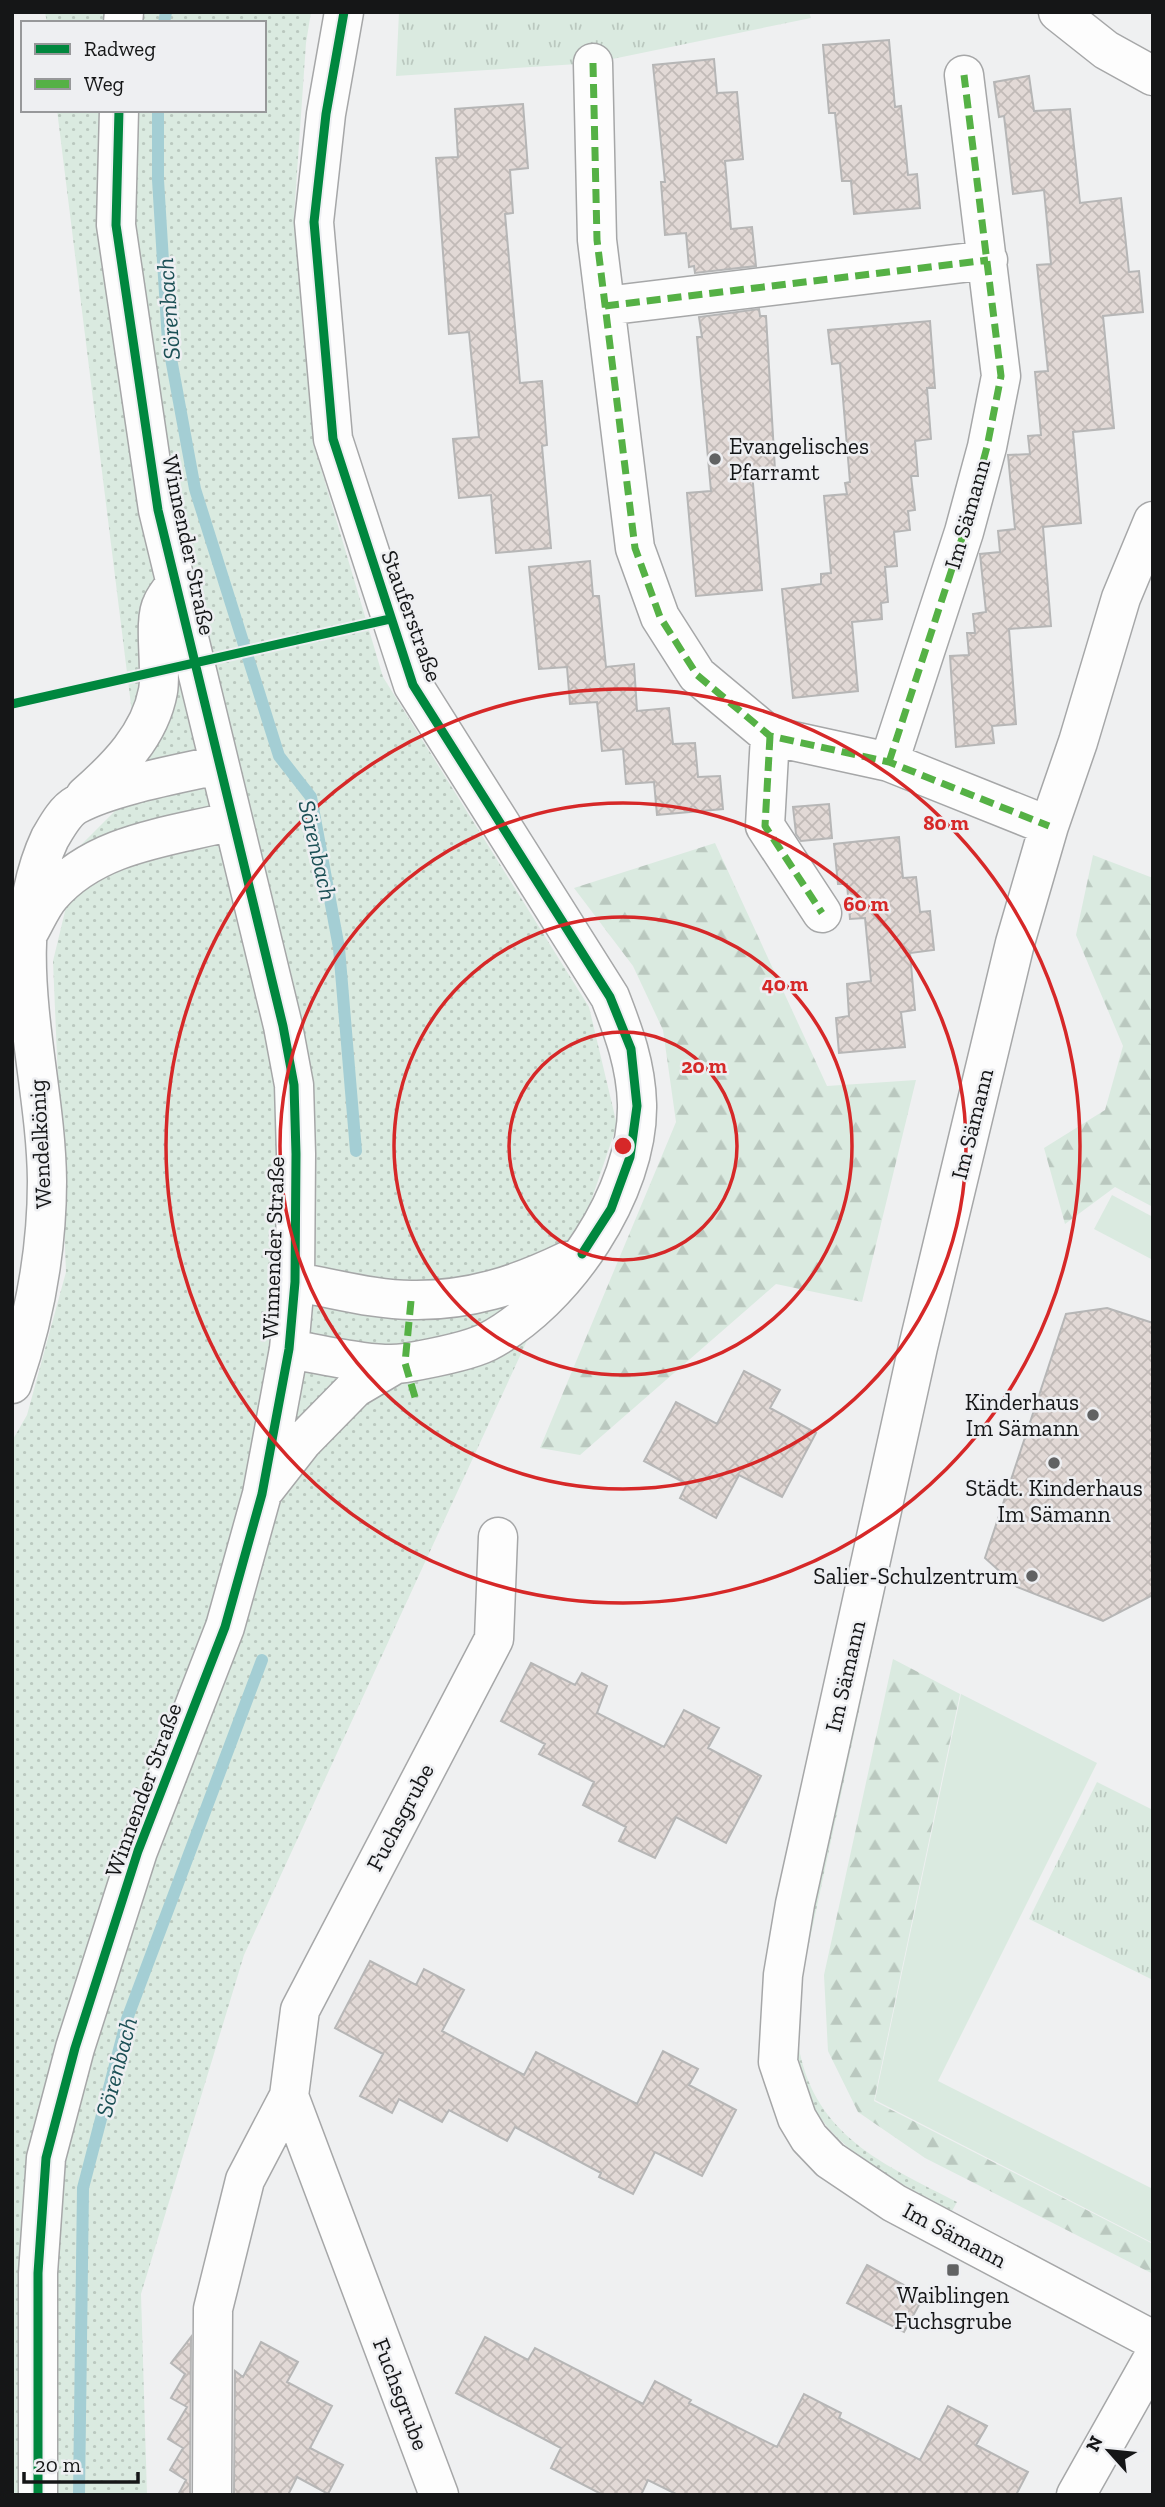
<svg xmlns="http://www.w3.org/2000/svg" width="1165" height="2507" font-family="'Zilla Slab',serif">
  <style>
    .grass { fill: url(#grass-dots) }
    .forest { fill: url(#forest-firs) }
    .park { fill: url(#park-tufts) }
    .pitch { fill: #daeae0 }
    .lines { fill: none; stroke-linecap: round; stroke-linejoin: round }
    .stream { stroke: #a4ced4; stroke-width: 12 }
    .building { fill: url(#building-cross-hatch); stroke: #b6b6b6; stroke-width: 2 }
    .minor-casing { stroke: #a6a7a8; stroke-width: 41 }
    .minor { stroke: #fdfdfd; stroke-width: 38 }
    .quiet { stroke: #55b145; stroke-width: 7; stroke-dasharray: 14 7; stroke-linecap: butt }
    .cycleway-casing { stroke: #eeeff2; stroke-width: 13 }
    .cycleway { stroke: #00873e; stroke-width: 9 }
    .ring { fill: none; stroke: #d62828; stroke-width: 3.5 }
    .poi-dot { fill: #616263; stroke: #eeeff2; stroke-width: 2.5 }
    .labels { text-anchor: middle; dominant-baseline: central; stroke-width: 5; stroke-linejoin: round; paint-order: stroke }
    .poi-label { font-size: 23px; fill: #151617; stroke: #eeeff2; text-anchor: end }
    .street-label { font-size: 23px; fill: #151617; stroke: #eeeff2 }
    .water-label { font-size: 24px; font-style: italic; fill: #1c5056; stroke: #eeeff2 }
    .centre { fill: #d62828; stroke: #eeeff2; stroke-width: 3.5 }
    .ring-label { font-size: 21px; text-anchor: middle; font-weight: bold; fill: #d62828; stroke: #eeeff2; stroke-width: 5; stroke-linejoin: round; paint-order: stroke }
  </style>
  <defs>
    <pattern id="grass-dots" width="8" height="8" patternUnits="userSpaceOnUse" patternTransform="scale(1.75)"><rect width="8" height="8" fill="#daeae0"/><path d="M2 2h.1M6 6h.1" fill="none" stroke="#bac8bf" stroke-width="1.8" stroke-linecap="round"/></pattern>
    <pattern id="forest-firs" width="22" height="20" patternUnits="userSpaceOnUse" patternTransform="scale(1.75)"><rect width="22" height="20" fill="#daeae0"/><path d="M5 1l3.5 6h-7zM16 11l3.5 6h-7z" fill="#bac8bf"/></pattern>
    <pattern id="park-tufts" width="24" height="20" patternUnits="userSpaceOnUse" patternTransform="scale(1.75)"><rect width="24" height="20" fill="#daeae0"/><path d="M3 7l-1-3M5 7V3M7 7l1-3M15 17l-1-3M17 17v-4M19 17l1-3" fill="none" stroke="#bac8bf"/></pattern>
    <pattern id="building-cross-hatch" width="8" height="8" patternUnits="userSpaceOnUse" patternTransform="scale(1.75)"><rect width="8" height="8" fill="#e2d9d6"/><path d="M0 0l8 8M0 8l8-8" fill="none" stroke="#c1bab7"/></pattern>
  </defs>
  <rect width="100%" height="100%" fill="#eff0f1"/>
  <path class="grass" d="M 45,12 L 311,12 L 306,43 L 294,216 L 314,445 L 383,677 L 589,1007 L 617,1125 L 590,1204 L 244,1955 L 141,2294 L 147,2495 L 12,2495 L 12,1441 L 27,1415 L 66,1272 L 53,961 L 81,845 L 141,785 L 57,110 L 264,110 L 264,23 L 47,23 Z
    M 932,1371 L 805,1962 C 801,1992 793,2028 801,2058 C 821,2140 890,2167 957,2202 L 952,2211 C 885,2175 812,2142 794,2060 C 789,2040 792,2016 792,1995 Z"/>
  <path class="forest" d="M 715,843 L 827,1086 L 916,1080 L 862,1302 L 776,1284 L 580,1455 L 540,1448 L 676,1122 L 663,1030 L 633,966 L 574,888 Z
    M 1093,855 L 1153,878 L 1153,1207 L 1115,1187 L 1065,1224 L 1044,1148 L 1105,1110 L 1123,1046 L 1076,935 Z
    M 893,1659 L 960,1694 L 874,2101 L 1153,2244 L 1153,2274 L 925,2158 L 858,2112 L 828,2051 L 824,1975 Z"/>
  <path class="park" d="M 399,12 L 809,12 L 811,18 L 593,63 L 396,76 Z
    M 1097,1782 L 1153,1810 L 1153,1980 L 1029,1919 Z"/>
  <path class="pitch" d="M 1112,1195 L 1153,1217 L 1153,1260 L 1094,1229 Z
    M 961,1694 L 1097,1763 L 938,2081 L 1153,2189 L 1153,2243 L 875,2100 Z"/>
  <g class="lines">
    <path class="stream" d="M 164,23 L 166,12
      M 158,110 L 158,180 L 168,342 L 195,489 L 279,756 L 311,797 L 339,948 L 356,1151
      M 79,2495 L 83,2188 L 127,2019 L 262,1660"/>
  </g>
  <path class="building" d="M 889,40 L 895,107 L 901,106 L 908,175 L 917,174 L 920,208 L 854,214 L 851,181 L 842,181 L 835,113 L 829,113 L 823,45 Z
    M 714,59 L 717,93 L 737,92 L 743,159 L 725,161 L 731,229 L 752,227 L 756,266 L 695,273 L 694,266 L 689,267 L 686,233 L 665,235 L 661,182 L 665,182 L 653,65 Z
    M 1029,76 L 1034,111 L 1070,109 L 1080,203 L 1121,198 L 1129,272 L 1139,271 L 1143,312 L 1103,316 L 1114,428 L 1073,432 L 1081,523 L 1043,527 L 1051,626 L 1009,629 L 1016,724 L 992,726 L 994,743 L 956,747 L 950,656 L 969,655 L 967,633 L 975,633 L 973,614 L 986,612 L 980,554 L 1000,552 L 998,531 L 1015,529 L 1008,455 L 1030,454 L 1028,436 L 1041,435 L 1035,372 L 1048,371 L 1037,265 L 1051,264 L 1044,190 L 1013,194 L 1004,116 L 999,117 L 994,82 Z
    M 523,104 L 528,168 L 510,170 L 513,213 L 505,214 L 520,383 L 542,381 L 547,445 L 542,446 L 551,548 L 496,553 L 491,495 L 459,498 L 453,439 L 479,437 L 469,332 L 449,334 L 436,158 L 458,157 L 455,109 Z
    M 759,309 L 760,316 L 766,316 L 775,470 L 752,472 L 762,590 L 696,596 L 687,493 L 711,491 L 697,337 L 702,337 L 699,317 Z
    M 930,321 L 935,388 L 927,388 L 931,439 L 915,441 L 918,476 L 911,476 L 915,510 L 908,511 L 910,530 L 894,532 L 897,566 L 885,567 L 888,602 L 881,603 L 882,619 L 852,622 L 858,691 L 793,698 L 782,589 L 821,584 L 821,574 L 831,573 L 824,496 L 847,494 L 845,483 L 850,482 L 840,363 L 832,364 L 828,330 Z
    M 590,561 L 593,596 L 599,596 L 606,667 L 634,664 L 637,711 L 669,708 L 673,744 L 695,743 L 698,777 L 720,776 L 723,809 L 657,815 L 654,782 L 626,784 L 623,749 L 602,751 L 597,702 L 570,704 L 567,667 L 539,669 L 529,567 Z
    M 829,804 L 832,838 L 801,841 L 796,834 L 793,807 Z
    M 899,837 L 903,878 L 916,877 L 920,912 L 930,911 L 934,950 L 910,953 L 915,1010 L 901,1012 L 905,1047 L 839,1053 L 836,1018 L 849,1016 L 847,984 L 871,981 L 865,918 L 850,919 L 847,884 L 838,884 L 834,844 Z
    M 1107,1308 L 1153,1323 L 1153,1595 L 1103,1621 L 1017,1587 L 985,1558 L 1066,1314 Z
    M 744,1371 L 780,1390 L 770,1408 L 816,1433 L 782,1497 L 739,1475 L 716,1518 L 680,1498 L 687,1484 L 644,1461 L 676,1402 L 717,1424 Z
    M 531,1663 L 575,1685 L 582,1673 L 607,1686 L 597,1713 L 664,1747 L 684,1710 L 719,1728 L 708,1748 L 761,1776 L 726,1843 L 676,1817 L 655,1858 L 619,1841 L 626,1827 L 583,1805 L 594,1782 L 539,1754 L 545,1744 L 501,1721 Z
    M 370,1961 L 416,1985 L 424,1969 L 464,1990 L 442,2031 L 524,2075 L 536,2052 L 637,2104 L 663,2051 L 698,2069 L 689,2085 L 736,2110 L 702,2176 L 655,2152 L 633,2194 L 599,2177 L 601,2173 L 515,2127 L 507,2141 L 449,2110 L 442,2122 L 399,2099 L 392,2113 L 360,2096 L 383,2054 L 335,2028 Z
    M 867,2265 L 924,2296 L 904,2332 L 847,2303 Z
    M 191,2337 L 190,2495 L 178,2495 L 186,2480 L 170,2470 L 183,2448 L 168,2439 L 187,2407 L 171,2398 L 185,2374 L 171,2363 Z
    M 485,2337 L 528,2360 L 535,2348 L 643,2404 L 655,2381 L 691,2400 L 689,2403 L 777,2447 L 804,2394 L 841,2413 L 839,2418 L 920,2460 L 948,2406 L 987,2426 L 976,2445 L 1028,2472 L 1016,2495 L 678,2495 L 648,2480 L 641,2495 L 603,2495 L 551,2468 L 561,2448 L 456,2393 Z
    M 261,2342 L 298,2362 L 287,2382 L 332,2406 L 310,2448 L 343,2465 L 328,2494 L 297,2477 L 288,2495 L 234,2495 L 235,2371 L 243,2377 Z"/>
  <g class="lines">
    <defs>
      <path id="minor" d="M 1058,12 L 1106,50 L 1153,76
        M 123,23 L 124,12
        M 593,63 L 597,240 L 635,548 L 660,617 L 697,675 L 770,736 L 889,762 L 1049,826
        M 605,306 L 988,260
        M 1153,521 L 1121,598 L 1078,742 L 1049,826 L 1015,943 L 918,1347 L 795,1904 L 783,1975 L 778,2062 L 797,2118 L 809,2138 L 830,2160 L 894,2203 L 1153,2340
        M 770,736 L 765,826 L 822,913
        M 889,762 L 964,532 L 987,447 L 1001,376 L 964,75
        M 85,796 C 117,768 150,735 158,691 C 162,669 153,620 162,604 C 165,597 170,591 174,586
        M 29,932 C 36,920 42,905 51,895 C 96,843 169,837 232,821
        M 295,1282 C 333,1288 374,1300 412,1300 C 469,1301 517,1285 567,1261
        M 289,1349 C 319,1354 377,1368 405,1363 C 428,1359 467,1352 487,1342 C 564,1302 639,1192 637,1104 C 636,1065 624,1033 610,997 L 413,685 L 333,439 L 314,222 L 326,114 L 344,12
        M 12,1384 C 35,1317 47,1252 47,1181 C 46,1068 0,945 50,838 C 56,828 65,811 76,805 C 111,786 178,774 218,765
        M 266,1488 L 302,1442 L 355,1388 L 394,1365
        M 38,2495 L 38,2273 L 46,2158 L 75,2048 L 138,1851 L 225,1627 L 262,1494 L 289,1349 L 295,1282 L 296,1154 L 294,1085 L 283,1026 L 158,510 L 116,225 L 119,110
        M 212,2495 L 213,2309 L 245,2180 L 289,2096
        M 439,2495 L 289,2096 L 300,2010 L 494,1639 L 498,1537
        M 1076,2495 L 1153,2358"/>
    </defs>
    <use href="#minor" class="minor-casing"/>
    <use href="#minor" class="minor"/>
    <path class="quiet" d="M 593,63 L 597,240 L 635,548 L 660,617 L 697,675 L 770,736 L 889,762 L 1049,826
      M 605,306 L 988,260
      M 770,736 L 765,826 L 822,913
      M 889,762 L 964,532 L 987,447 L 1001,376 L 964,75
      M 411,1301 L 405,1363 L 417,1404"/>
    <defs>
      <path id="cycleway" d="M 344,12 L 326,114 L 314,222 L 333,439 L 413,685 L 610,997 L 631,1049 L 637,1106 L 630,1157 L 611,1209 L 582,1254
        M 12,704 L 390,619
        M 38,2495 L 38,2273 L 46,2158 L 75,2048 L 138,1851 L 225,1627 L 262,1494 L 289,1349 L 295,1282 L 296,1154 L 294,1085 L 283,1026 L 158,510 L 116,225 L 119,110"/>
    </defs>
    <use href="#cycleway" class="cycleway-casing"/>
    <use href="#cycleway" class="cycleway"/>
  </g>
  <g class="ring">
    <circle cx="623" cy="1146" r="114"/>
    <circle cx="623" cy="1146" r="229"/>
    <circle cx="623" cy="1146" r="343"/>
    <circle cx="623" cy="1146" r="457"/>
  </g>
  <g class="poi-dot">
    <circle cx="715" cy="459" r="7"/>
    <circle cx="1093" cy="1415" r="7"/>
    <circle cx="1054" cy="1463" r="7"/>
    <circle cx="1032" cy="1576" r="7"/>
    <rect x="946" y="2263" width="14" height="14" rx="3.5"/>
  </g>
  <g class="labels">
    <g class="poi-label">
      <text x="729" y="446" text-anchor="start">Evangelisches<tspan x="729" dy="26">Pfarramt</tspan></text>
      <text x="1079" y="1402">Kinderhaus<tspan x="1079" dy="26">Im Sämann</tspan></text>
      <text x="1054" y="1488" text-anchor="middle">Städt. Kinderhaus<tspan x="1054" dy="26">Im Sämann</tspan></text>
      <text x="1018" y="1576">Salier-Schulzentrum</text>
      <text x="953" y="2295" text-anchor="middle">Waiblingen<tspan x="953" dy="26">Fuchsgrube</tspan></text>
    </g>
    <g class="street-label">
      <text transform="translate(967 514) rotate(-74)">Im Sämann</text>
      <text transform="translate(189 545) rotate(78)">Winnender Straße</text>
      <text transform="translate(412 616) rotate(70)">Stauferstraße</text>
      <text transform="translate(972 1124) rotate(-76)">Im Sämann</text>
      <text transform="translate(40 1144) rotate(-93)">Wendelkönig</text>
      <text transform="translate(273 1248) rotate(-88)">Winnender Straße</text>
      <text transform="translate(845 1676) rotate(-77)">Im Sämann</text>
      <text transform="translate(143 1790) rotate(-70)">Winnender Straße</text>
      <text transform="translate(400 1817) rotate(-62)">Fuchsgrube</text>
      <text transform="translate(955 2235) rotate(28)">Im Sämann</text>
      <text transform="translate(401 2394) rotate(69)">Fuchsgrube</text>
    </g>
    <g class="water-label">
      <text transform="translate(168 309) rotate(-94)">Sörenbach</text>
      <text transform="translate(318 850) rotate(77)">Sörenbach</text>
      <text transform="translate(116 2067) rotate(-75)">Sörenbach</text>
    </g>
  </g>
  <circle cx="623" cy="1146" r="10" class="centre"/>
  <g class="ring-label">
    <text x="946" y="830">80 m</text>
    <text x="866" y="911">60 m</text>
    <text x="785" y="991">40 m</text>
    <text x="704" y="1073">20 m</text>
  </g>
  <rect width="1165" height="2507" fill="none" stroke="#151617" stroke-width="28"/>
  <rect x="21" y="21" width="245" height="91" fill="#eeeff2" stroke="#97989a" stroke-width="2"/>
  <rect x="35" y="44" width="35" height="10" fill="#00873e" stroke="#97989a" stroke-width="2"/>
  <text x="84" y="56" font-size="21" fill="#151617">Radweg</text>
  <rect x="35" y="79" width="35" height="10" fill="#55b145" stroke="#97989a" stroke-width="2"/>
  <text x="84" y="91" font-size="21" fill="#151617">Weg</text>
  <g transform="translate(1109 2451) rotate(297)" stroke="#eeeff2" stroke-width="5" paint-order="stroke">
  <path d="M0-5L12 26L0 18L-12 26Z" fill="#151617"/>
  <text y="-10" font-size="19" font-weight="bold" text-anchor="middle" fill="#151617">N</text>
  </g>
  <path d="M24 2472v10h114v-10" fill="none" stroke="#151617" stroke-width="3.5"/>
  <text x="35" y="2472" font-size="21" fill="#151617" stroke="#eeeff2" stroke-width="5" paint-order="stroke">20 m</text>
</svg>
